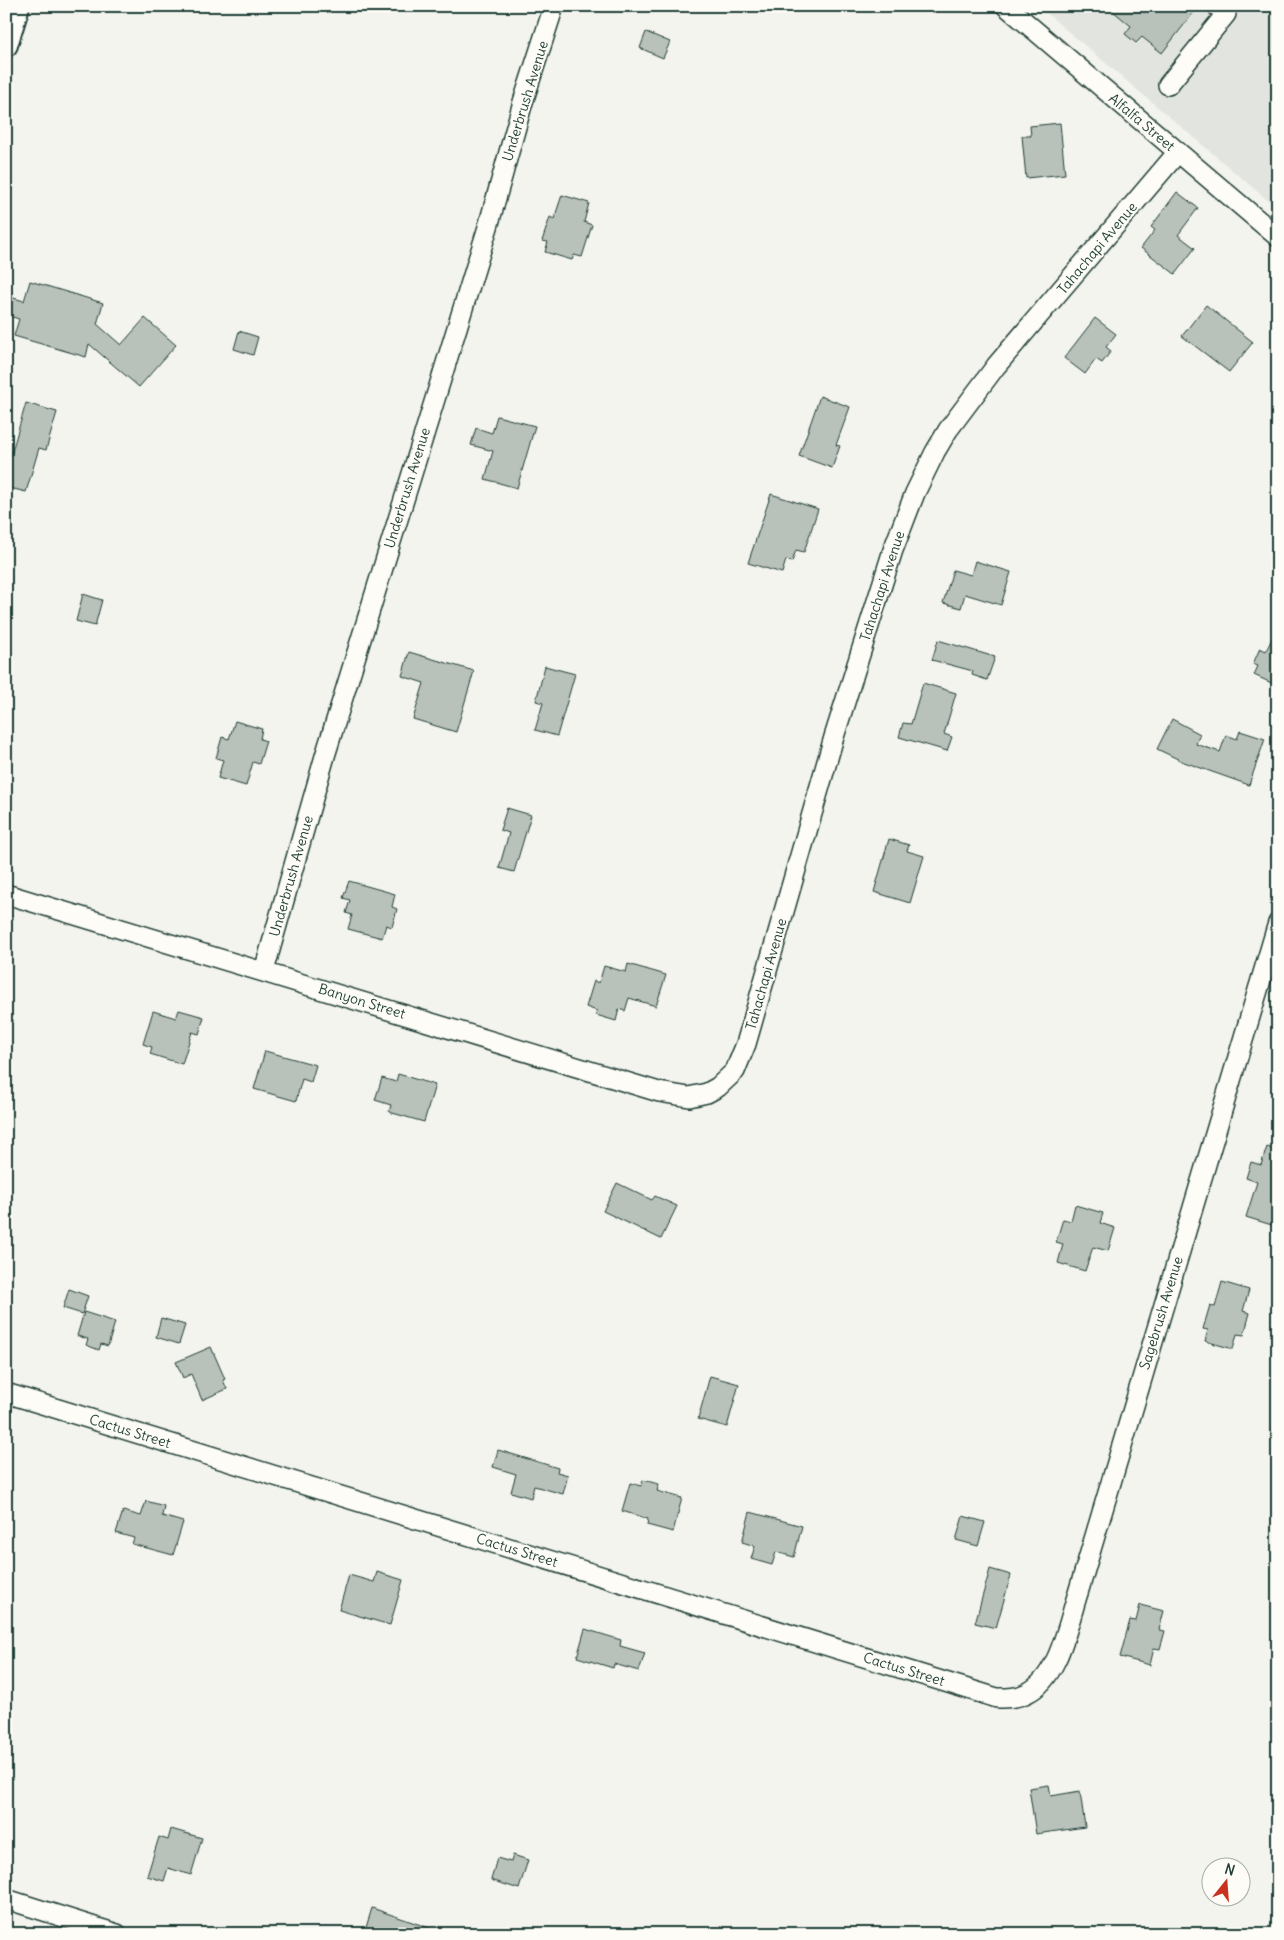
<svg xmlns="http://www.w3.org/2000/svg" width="1284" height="1940" font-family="Delius,sans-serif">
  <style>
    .built { fill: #e2e5df }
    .building { fill: #b9c1bb; stroke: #1f3d34 }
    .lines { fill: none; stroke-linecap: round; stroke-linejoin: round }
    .minor-casing { stroke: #1f3d34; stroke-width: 22 }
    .major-casing { stroke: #1f3d34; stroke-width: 26 }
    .minor { stroke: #fdfcf7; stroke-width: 19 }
    .major { stroke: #fdfcf7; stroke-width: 22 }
    .labels { text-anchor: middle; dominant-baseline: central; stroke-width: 4; stroke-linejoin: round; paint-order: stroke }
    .street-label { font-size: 14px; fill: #1f3d34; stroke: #fdfcf7 }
  </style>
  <rect width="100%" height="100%" fill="#f4f4ef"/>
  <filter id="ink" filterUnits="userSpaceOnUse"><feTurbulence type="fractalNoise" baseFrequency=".02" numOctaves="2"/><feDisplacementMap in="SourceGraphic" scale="10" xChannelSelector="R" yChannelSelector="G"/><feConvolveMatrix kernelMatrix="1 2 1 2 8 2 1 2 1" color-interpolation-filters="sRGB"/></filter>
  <g filter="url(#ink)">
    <path class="built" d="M 1038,6 L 1278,6 L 1278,209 Z"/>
    <path class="building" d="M 1107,6 L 1187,6 L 1194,12 L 1162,53 L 1142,37 L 1136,43 L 1125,34 L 1131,26 Z
      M 646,32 L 670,42 L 663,58 L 640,48 Z
      M 1060,123 L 1065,174 L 1026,178 L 1022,136 L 1031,136 L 1030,126 Z
      M 1177,192 L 1198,208 L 1178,235 L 1195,248 L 1175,274 L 1141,248 L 1155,230 L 1151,227 Z
      M 562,195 L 589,203 L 584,222 L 592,225 L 582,257 L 574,255 L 572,260 L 545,252 L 548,242 L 542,241 L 550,217 L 554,219 Z
      M 30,281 L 103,303 L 97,324 L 121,345 L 145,318 L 176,345 L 139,387 L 89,344 L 86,357 L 14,336 L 19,319 L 6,315 L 10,297 L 24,301 Z
      M 1206,305 L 1253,342 L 1229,372 L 1182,336 Z
      M 1095,318 L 1116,334 L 1106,347 L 1111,351 L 1102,363 L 1096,359 L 1085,374 L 1064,358 Z
      M 239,331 L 258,337 L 253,355 L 234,349 Z
      M 820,396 L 850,407 L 836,445 L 840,446 L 832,468 L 799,456 Z
      M 26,403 L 57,412 L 46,450 L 39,448 L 26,492 L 6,487 L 6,472 Z
      M 497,416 L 535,426 L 517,488 L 485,479 L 493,451 L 471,445 L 476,428 L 492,433 Z
      M 771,494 L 818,509 L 804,552 L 796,550 L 792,562 L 786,560 L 782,573 L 748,563 Z
      M 975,561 L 1011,572 L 1001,605 L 965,594 L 961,608 L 943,603 L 953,570 L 971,575 Z
      M 83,594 L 102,600 L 95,626 L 76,621 Z
      M 1278,626 L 1278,686 L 1254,675 L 1258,666 L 1253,664 L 1260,648 L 1266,651 Z
      M 938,640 L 995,657 L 987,680 L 972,675 L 973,671 L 932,660 Z
      M 409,652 L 474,671 L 456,732 L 413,719 L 424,683 L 402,676 Z
      M 545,666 L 575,674 L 557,736 L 535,730 L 543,703 L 536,701 Z
      M 923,683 L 956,693 L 944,734 L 952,737 L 947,751 L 899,737 L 903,723 L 911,724 Z
      M 1172,719 L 1200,734 L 1196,744 L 1220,752 L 1226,735 L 1237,739 L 1240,731 L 1265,739 L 1249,785 L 1184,762 L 1157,749 Z
      M 235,721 L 262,729 L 260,739 L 266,741 L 259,764 L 253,762 L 246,786 L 218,778 L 223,760 L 216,758 L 222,737 L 229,739 Z
      M 507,808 L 531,815 L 514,872 L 499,868 L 509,833 L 500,830 Z
      M 889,839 L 909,845 L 907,851 L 924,856 L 910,903 L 874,892 Z
      M 349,881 L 395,894 L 392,907 L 397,909 L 392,927 L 386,925 L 382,938 L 348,929 L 352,915 L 346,913 L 350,900 L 343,898 Z
      M 628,964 L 666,975 L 656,1006 L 629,998 L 625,1011 L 619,1009 L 616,1021 L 596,1015 L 597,1011 L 586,1007 L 594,981 L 599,983 L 604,966 L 626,972 Z
      M 179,1010 L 204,1017 L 199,1034 L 192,1032 L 182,1064 L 150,1054 L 152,1047 L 143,1044 L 153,1011 L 176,1018 Z
      M 265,1051 L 316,1065 L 311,1082 L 302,1079 L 296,1101 L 254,1089 Z
      M 398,1074 L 435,1085 L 424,1122 L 389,1112 L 391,1105 L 375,1100 L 382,1078 L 396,1082 Z
      M 1267,1147 L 1278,1151 L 1278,1227 L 1246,1217 L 1257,1182 L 1246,1178 L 1251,1162 L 1261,1165 Z
      M 617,1183 L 652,1200 L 655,1196 L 677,1206 L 661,1239 L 603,1211 Z
      M 1075,1205 L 1103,1213 L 1100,1223 L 1115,1228 L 1108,1251 L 1093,1247 L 1085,1271 L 1058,1263 L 1063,1244 L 1056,1242 L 1063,1219 L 1071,1221 Z
      M 1222,1282 L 1249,1290 L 1243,1311 L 1250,1313 L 1244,1335 L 1237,1334 L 1233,1349 L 1205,1341 L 1208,1330 L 1203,1329 L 1210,1305 L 1215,1307 Z
      M 69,1289 L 88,1296 L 82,1314 L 63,1308 Z
      M 84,1312 L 115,1322 L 108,1346 L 101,1344 L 99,1350 L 86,1345 L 88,1339 L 77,1336 Z
      M 161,1318 L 185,1325 L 179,1344 L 156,1337 Z
      M 211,1347 L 225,1379 L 223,1380 L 227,1389 L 202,1400 L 191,1374 L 183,1378 L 176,1362 Z
      M 710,1376 L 739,1384 L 727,1427 L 698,1419 Z
      M 498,1450 L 558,1468 L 557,1472 L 568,1475 L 563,1494 L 534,1486 L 531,1498 L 511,1492 L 516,1474 L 493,1467 Z
      M 643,1480 L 659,1484 L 657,1491 L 682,1498 L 673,1532 L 647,1525 L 648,1519 L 622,1511 L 630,1483 L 641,1486 Z
      M 146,1501 L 164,1506 L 162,1516 L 183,1522 L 173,1555 L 132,1544 L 134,1538 L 116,1533 L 123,1511 L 141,1516 Z
      M 750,1512 L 802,1526 L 794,1557 L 776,1552 L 772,1565 L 751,1559 L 755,1546 L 742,1542 Z
      M 963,1516 L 985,1522 L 978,1546 L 956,1540 Z
      M 990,1569 L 1011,1575 L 996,1628 L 975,1623 Z
      M 377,1572 L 403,1580 L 390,1625 L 339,1610 L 349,1575 L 374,1582 Z
      M 1140,1605 L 1164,1611 L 1159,1630 L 1165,1631 L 1160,1649 L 1154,1648 L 1150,1665 L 1120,1657 L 1130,1620 L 1136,1621 Z
      M 585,1629 L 621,1640 L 620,1646 L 645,1653 L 639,1671 L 614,1664 L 613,1668 L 577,1657 Z
      M 1049,1785 L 1051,1796 L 1080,1791 L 1085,1827 L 1036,1834 L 1029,1788 Z
      M 171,1829 L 202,1838 L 191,1875 L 168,1868 L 164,1881 L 147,1876 L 159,1837 L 168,1840 Z
      M 513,1855 L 528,1860 L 519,1889 L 491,1880 L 497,1858 L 511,1862 Z
      M 372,1908 L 441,1932 L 440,1934 L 364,1934 Z"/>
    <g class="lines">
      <defs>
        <path id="minor" d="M 1006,6 L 1278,237
          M 1168,85 L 1226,14 L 1217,6
          M 6,894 L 659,1092 L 689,1097 L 707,1093 L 718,1087 L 735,1071 L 746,1044 L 834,737 L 893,550 L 915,493 L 935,452 L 948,430 L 996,366 L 1178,152
          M 264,971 L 325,756 L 488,227 L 523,102 L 554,6
          M 6,1393 L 997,1698 C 1008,1698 1018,1698 1027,1693 C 1059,1678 1068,1623 1078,1593 L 1278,923
          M 6,1899 L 117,1934"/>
        <path id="major" d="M 6,45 L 18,6"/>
      </defs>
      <use href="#minor" class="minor-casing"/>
      <use href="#major" class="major-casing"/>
      <use href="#minor" class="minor"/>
      <use href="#major" class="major"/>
    </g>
  </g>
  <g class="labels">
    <g class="street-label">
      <text transform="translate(525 101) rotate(-73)">Underbrush Avenue</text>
      <text transform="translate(1142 122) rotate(40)">Alfalfa Street</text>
      <text transform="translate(1097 248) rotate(-50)">Tahachapi Avenue</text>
      <text transform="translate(407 488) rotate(-73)">Underbrush Avenue</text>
      <text transform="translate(882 586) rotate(-72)">Tahachapi Avenue</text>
      <text transform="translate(291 876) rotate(-74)">Underbrush Avenue</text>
      <text transform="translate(766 974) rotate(-74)">Tahachapi Avenue</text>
      <text transform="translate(362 1001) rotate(17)">Banyon Street</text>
      <text transform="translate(1161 1313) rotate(-73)">Sagebrush Avenue</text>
      <text transform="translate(130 1431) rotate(17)">Cactus Street</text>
      <text transform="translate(517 1550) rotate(17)">Cactus Street</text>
      <text transform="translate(904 1669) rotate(17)">Cactus Street</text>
    </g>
  </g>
  <rect width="1284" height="1940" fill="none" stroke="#fdfcf7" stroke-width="25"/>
  <rect x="12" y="12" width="1259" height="1915" fill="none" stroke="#1f3d34" stroke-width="2" filter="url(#ink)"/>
  <g transform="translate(1226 1882) rotate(17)"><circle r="24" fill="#fdfcf7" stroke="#a4b0a9"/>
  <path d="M0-4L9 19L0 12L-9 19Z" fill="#c8321e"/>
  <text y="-8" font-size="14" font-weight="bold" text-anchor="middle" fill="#1f3d34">N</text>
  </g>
</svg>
